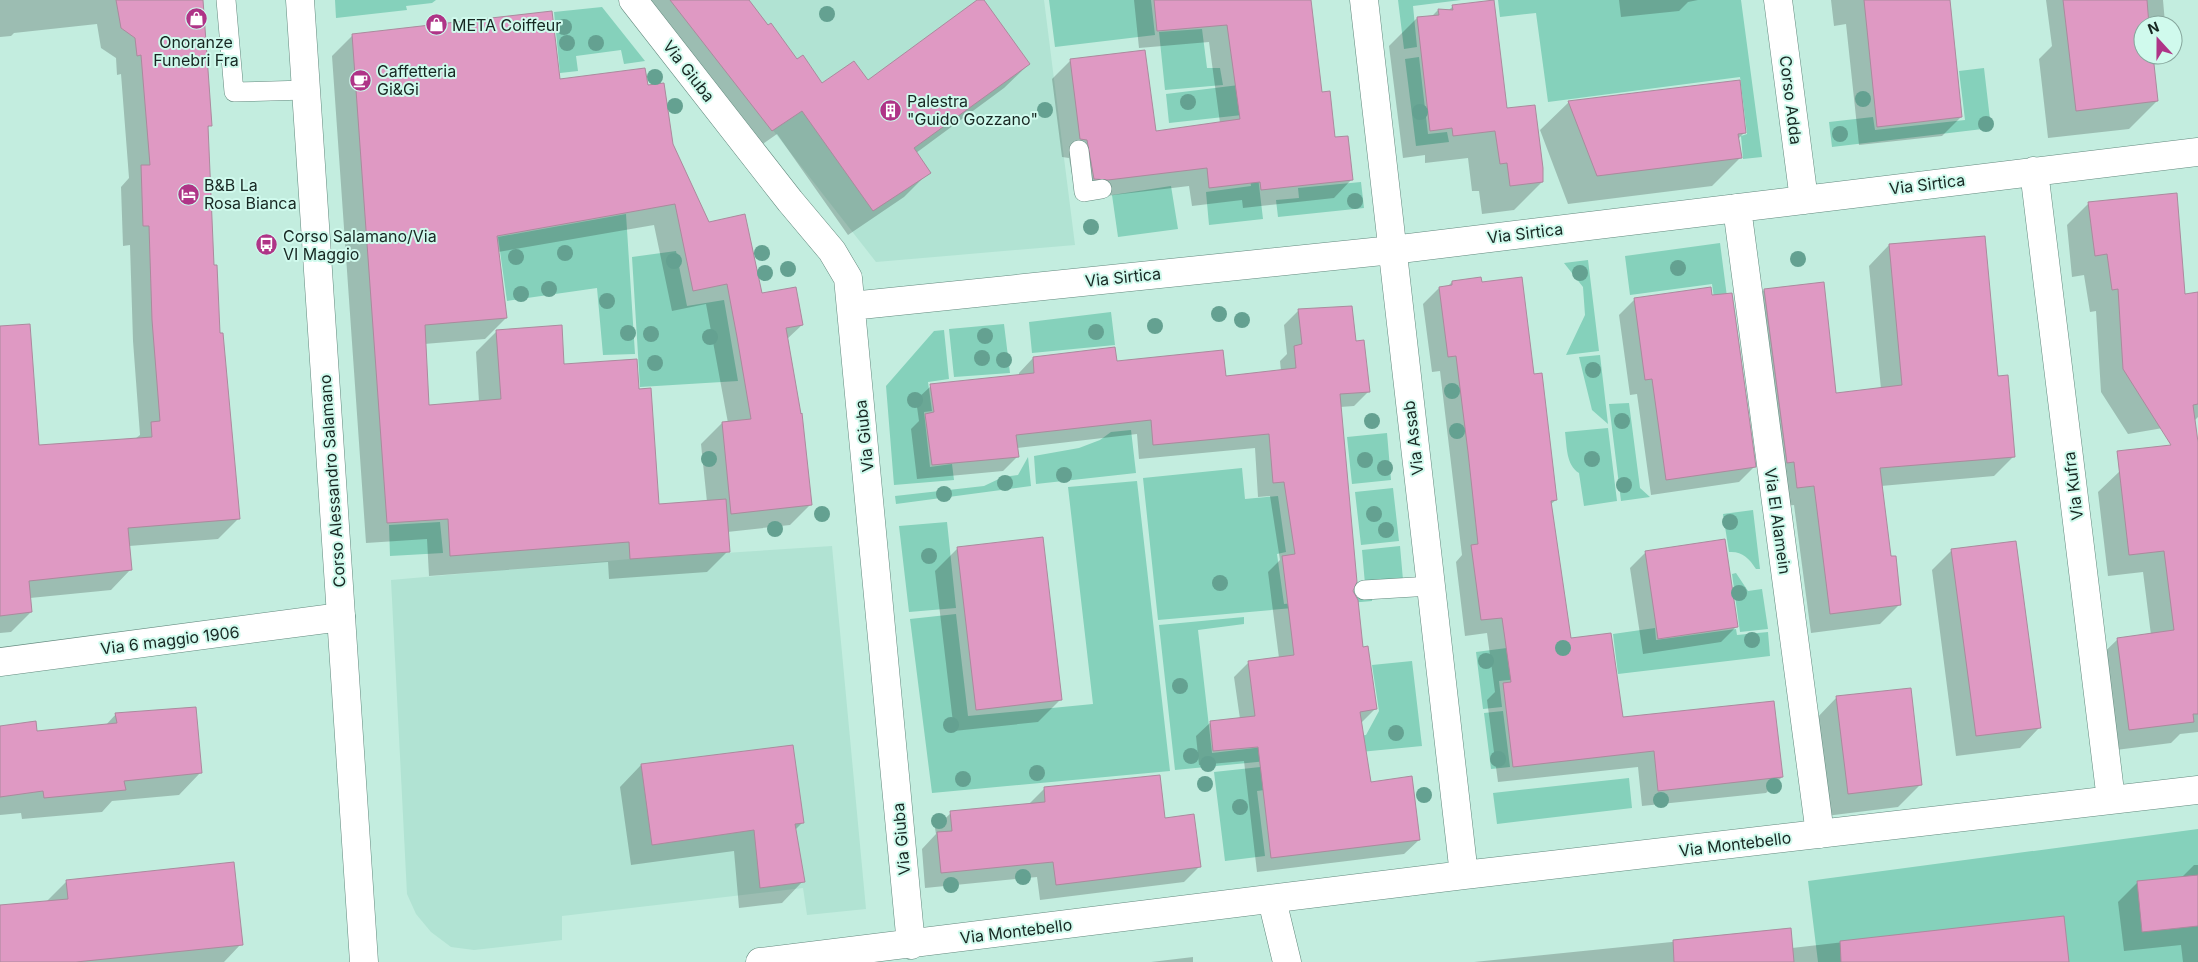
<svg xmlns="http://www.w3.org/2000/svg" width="2198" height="962" font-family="Inter,sans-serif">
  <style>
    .built { fill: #b1e3d3 }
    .green { fill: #85d1bb }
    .shadow { fill: #0003; fill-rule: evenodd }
    .building { fill: #df99c3; stroke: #ab8a9d }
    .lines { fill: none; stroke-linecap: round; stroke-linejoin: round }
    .lane-casing { stroke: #63897e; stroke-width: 20 }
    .street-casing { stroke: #63897e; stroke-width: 29 }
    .secondary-casing { stroke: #63897e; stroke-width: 29 }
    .lane { stroke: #fff; stroke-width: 19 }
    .street { stroke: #fff; stroke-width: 28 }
    .secondary { stroke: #fff; stroke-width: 28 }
    .tree { fill: #64a191 }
    .labels { text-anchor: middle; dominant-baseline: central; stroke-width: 4; stroke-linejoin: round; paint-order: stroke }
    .poi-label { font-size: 16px; fill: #172722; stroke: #d0faed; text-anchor: start }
    .street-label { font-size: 16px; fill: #172722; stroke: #d0faed }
  </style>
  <rect width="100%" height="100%" fill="#c3eddf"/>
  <path class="built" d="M 671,0 L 1044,0 L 1075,245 L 876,262 Z
    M 832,546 L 866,909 L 807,915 L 803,888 L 562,916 L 562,940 L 474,950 L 451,947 L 431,932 L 416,914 L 407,894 L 391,580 L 630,559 Z"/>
  <path class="green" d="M 335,0 L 436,0 L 432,3 L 406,6 L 407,10 L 336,18 Z
    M 1049,0 L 1151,0 L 1155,35 L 1055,47 Z
    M 1398,0 L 1461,0 L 1413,6 L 1417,47 L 1404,49 Z
    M 1498,0 L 1741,0 L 1762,157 L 1743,159 L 1741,136 L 1747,134 L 1740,77 L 1548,102 L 1536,13 L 1500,17 Z
    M 602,7 L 645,61 L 624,64 L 621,50 L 576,56 L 578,71 L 560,73 L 554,12 Z
    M 1202,29 L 1207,68 L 1220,68 L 1223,85 L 1165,90 L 1159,32 Z
    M 1419,57 L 1428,134 L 1447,132 L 1449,142 L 1416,146 L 1405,59 Z
    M 1984,68 L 1991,128 L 1832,147 L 1829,122 L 1873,117 L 1875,130 L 1965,120 L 1959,71 Z
    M 1247,84 L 1263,219 L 1209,225 L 1206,192 L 1251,186 L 1242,115 L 1169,123 L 1166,94 Z
    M 1361,182 L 1364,208 L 1278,217 L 1276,200 L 1299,198 L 1298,188 Z
    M 1171,186 L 1178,229 L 1118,237 L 1112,195 Z
    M 626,214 L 635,354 L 603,355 L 597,288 L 507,301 L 498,237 Z
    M 1720,243 L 1736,366 L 1724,367 L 1712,284 L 1630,295 L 1625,256 Z
    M 676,251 L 687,306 L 724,300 L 738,381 L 640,387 L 632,257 Z
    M 1588,260 L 1599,351 L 1566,355 L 1585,315 L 1583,287 L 1564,263 Z
    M 1111,312 L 1115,345 L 1032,353 L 1029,322 Z
    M 1004,324 L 1010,373 L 954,377 L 949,329 Z
    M 944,330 L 949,379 L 928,382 L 932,411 L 924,412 L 930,467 L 952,464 L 954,480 L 894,485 L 886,386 L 934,331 Z
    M 1600,355 L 1608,424 L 1592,410 L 1579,357 Z
    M 1629,403 L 1640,488 L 1650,497 L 1621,501 L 1609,404 Z
    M 1608,428 L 1617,501 L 1584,506 L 1579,473 C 1566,465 1567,447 1565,432 Z
    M 1131,430 L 1136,473 L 1036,484 L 1034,456 L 1079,448 L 1100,440 L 1111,432 Z
    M 1387,433 L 1391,480 L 1352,484 L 1347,437 Z
    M 1028,457 L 1031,486 L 896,504 L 895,496 L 984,486 L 1003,477 L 1018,475 Z
    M 1242,468 L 1245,499 L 1278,496 L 1286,552 L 1277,554 L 1284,604 L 1372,596 L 1372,601 L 1158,620 L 1143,478 Z
    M 1137,481 L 1170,771 L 932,793 L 910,619 L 956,614 L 968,716 L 1093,704 L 1068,487 Z
    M 1393,488 L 1399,541 L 1361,545 L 1355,492 Z
    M 1753,510 L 1760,569 L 1756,569 C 1749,558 1742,551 1729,552 L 1723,514 Z
    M 440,522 L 443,553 L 390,556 L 389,525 Z
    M 947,522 L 956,608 L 909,612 L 899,526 Z
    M 1400,546 L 1403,580 L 1365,584 L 1362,550 Z
    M 1736,573 L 1748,591 L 1762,589 L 1768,629 L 1740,632 L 1732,574 Z
    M 1244,617 L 1244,624 L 1198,630 L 1212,753 L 1366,735 L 1379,711 L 1372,665 L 1412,661 L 1422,746 L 1175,770 L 1159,625 Z
    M 1655,628 L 1656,640 L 1736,629 L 1737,635 L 1768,632 L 1770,656 L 1618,674 L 1613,634 Z
    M 1575,639 L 1578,673 L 1499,681 L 1502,707 L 1483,709 L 1476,652 Z
    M 1503,711 L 1510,767 L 1491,769 L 1484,713 Z
    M 1317,761 L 1320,783 L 1257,791 L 1265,856 L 1225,861 L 1214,772 Z
    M 1629,778 L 1632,808 L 1497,824 L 1493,793 Z
    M 2198,829 L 2198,962 L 1818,962 L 1808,881 Z"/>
  <path class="shadow" d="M 0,0 L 198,0 L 210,125 L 207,129 L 212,266 L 238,519 L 218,539 L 129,546 L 131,569 L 111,590 L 30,598 L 31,612 L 11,632 L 0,633 L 0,327 L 37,446 L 135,439 L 140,435 L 133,341 L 130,245 L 123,246 L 121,187 L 129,178 L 121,74 L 117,75 L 116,58 L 101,48 L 97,24 L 14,33 L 11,36 L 0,37 Z
    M 627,0 L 748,0 L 797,61 L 822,85 L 868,81 L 979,0 L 982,0 L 1029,64 L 1004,88 L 916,153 L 929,172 L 904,197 L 848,235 L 777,134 L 747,155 Z
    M 1134,0 L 1310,0 L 1321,94 L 1334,139 L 1352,179 L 1334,198 L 1243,208 L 1242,200 L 1192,206 L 1189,186 L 1089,198 L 1076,197 L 1069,158 L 1062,157 L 1052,79 L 1070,61 L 1155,132 L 1220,123 L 1209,42 L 1139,48 Z
    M 1619,0 L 1698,0 L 1688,2 L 1679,11 L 1621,17 Z
    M 1831,0 L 1948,0 L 1961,117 L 1942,136 L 1859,145 L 1846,24 L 1834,26 Z
    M 2046,0 L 2163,0 L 2165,23 L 2163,25 L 2143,25 L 2143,55 L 2152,55 L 2157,101 L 2129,129 L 2048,138 L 2039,59 L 2052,46 Z
    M 1453,6 L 1542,182 L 1514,210 L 1482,214 L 1479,191 L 1472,191 L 1468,158 L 1425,163 L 1425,155 L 1403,158 L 1389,46 L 1417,18 L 1431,17 L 1438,10 L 1448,11 Z
    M 353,35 L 558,81 L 647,86 L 708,223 L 761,294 L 802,325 L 786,340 L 811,504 L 790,525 L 727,532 L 728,551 L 707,572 L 609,579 L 608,562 L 429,576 L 427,539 L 366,543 L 332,56 ZM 654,225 L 672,311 L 706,304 L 728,423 L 722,423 L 701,444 L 707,502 L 658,505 L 638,390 L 563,365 L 497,331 L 476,352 L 479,402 L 428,406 L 424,344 L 485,339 L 506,318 L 498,252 Z
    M 1569,102 L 1744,133 L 1738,139 L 1741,157 L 1712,186 L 1568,204 L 1540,130 Z
    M 2089,203 L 2184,295 L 2198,294 L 2198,417 L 2192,423 L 2128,434 L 2101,392 L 2096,311 L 2090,312 L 2084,275 L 2072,277 L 2067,225 Z
    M 1889,245 L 1996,378 L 2014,456 L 1994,476 L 1881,486 L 1890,558 L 1900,604 L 1880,624 L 1811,633 L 1794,505 L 1777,507 L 1744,310 L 1764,290 L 1823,284 L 1835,395 L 1881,389 L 1869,266 Z
    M 1452,282 L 1532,376 L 1556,500 L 1551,504 L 1570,639 L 1622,719 L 1782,777 L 1766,793 L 1642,806 L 1638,767 L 1498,782 L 1487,700 L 1495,692 L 1487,633 L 1465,636 L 1456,562 L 1462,555 L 1440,371 L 1432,372 L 1423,304 L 1439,288 L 1447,287 Z
    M 1635,299 L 1754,467 L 1739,482 L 1651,495 L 1637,394 L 1630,395 L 1619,315 Z
    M 1299,310 L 1355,343 L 1368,392 L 1354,406 L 1340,407 L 1351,591 L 1376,708 L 1361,723 L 1370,783 L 1419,840 L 1404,854 L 1257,872 L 1244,761 L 1199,765 L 1196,736 L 1211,722 L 1240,719 L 1234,677 L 1249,662 L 1279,658 L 1268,572 L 1280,560 L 1270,496 L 1258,497 L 1255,448 L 1139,459 L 1137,434 L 1017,448 L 1018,456 L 1003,471 L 917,479 L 911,429 L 919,421 L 916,400 L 931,386 L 1019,376 L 1019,373 L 1033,358 L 1116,363 L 1225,377 L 1281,371 L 1280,361 L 1287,354 L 1284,325 Z
    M 2198,462 L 2198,732 L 2180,734 L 2171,743 L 2108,751 L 2096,660 L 2118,639 L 2151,635 L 2143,572 L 2108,576 L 2098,492 L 2120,471 Z
    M 958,548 L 1061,699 L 1038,722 L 954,731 L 935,571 Z
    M 1952,550 L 2039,728 L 2020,748 L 1956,756 L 1932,570 Z
    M 1646,552 L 1736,627 L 1721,642 L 1643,654 L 1630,568 Z
    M 1837,697 L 1920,785 L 1898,807 L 1826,816 L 1815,720 Z
    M 116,714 L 201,772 L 179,795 L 112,801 L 102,812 L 22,819 L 21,813 L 0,815 L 0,727 L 36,733 L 105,726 Z
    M 641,765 L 803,822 L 795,830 L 803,881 L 782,903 L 739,908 L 734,851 L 631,865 L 620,787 Z
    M 1044,789 L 1163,819 L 1200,866 L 1184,882 L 1040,900 L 1037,877 L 925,888 L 922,849 L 936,834 L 935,828 L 951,813 L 1028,805 Z
    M 2194,865 L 2198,865 L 2198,962 L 2183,962 L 2181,945 L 2124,951 L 2118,902 L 2137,883 L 2181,878 Z
    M 67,881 L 241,944 L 224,962 L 0,962 L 0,906 L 46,902 Z
    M 2063,917 L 2068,962 L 1474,962 L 1790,930 L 1792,948 Z
    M 1193,957 L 1193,962 L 1151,962 Z"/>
  <path class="building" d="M 116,0 L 203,0 L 212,126 L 208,126 L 214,265 L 217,265 L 220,333 L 223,333 L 240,519 L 128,528 L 132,570 L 29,581 L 32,612 L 0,616 L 0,326 L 30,324 L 39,445 L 152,437 L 151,422 L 160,421 L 152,320 L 149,226 L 143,226 L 141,165 L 150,165 L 141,55 L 137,56 L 135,38 L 121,28 Z
    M 670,0 L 749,0 L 768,25 L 771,23 L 797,59 L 803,55 L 822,83 L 854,61 L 868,80 L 977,0 L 984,0 L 1030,64 L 914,148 L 931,173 L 873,211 L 802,111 L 772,131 Z
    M 1154,0 L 1311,0 L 1322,92 L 1330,91 L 1335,137 L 1348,136 L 1353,180 L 1261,190 L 1260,182 L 1209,188 L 1207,168 L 1108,180 L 1094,179 L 1087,140 L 1080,139 L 1070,59 L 1145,50 L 1156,131 L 1240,119 L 1227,25 L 1157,31 Z
    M 1494,0 L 1507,108 L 1535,105 L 1543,168 L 1543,182 L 1510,186 L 1507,163 L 1500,164 L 1495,131 L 1453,136 L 1452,128 L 1430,131 L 1417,17 L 1439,15 L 1438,9 L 1453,10 L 1452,5 Z
    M 1864,0 L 1950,0 L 1962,117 L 1877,127 Z
    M 2063,0 L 2147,0 L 2149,25 L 2143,25 L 2143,55 L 2153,55 L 2158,101 L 2076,111 Z
    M 552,11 L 560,79 L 645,68 L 648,85 L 664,83 L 673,144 L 709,222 L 745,214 L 762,293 L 796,287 L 803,325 L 786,328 L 801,414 L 802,413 L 812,505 L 731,514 L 722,422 L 751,419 L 737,337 L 727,284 L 693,291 L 675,204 L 497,236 L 507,318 L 425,325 L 429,405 L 501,399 L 496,330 L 562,325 L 564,364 L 637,359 L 639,389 L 651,388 L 659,504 L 726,499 L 730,552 L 630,559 L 629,542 L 450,556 L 448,519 L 387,523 L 352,34 Z
    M 1740,80 L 1746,133 L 1738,134 L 1742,158 L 1597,176 L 1568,101 Z
    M 2177,193 L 2185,294 L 2198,292 L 2198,404 L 2193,405 L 2198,442 L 2198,714 L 2193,714 L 2194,722 L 2129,730 L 2117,638 L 2174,630 L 2164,551 L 2129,555 L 2117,451 L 2171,445 L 2123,369 L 2118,289 L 2112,290 L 2107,254 L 2095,256 L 2088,202 Z
    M 1985,236 L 1998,376 L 2008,375 L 2015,457 L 1880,468 L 1891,556 L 1896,556 L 1901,605 L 1830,614 L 1814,486 L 1797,488 L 1794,462 L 1787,463 L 1764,289 L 1824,282 L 1836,393 L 1902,385 L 1889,244 Z
    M 1481,277 L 1482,282 L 1522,277 L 1534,374 L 1542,373 L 1557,500 L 1551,501 L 1571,638 L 1611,633 L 1623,717 L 1774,701 L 1783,777 L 1658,791 L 1654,751 L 1513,767 L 1503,683 L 1511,682 L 1502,618 L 1481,620 L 1471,545 L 1478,544 L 1468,452 L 1456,356 L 1448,357 L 1439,287 L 1452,285 L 1452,281 Z
    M 1711,287 L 1712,295 L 1732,293 L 1756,467 L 1666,480 L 1652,379 L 1645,380 L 1634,298 Z
    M 1352,306 L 1356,341 L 1364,340 L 1370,392 L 1340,394 L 1357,582 L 1353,591 L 1358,600 L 1363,647 L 1368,646 L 1377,709 L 1360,712 L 1371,782 L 1412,776 L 1420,840 L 1271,858 L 1258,747 L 1213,751 L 1210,721 L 1255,716 L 1248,661 L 1294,655 L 1282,556 L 1295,554 L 1284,482 L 1273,483 L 1269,434 L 1153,445 L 1151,420 L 1016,435 L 1019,457 L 932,465 L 925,414 L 934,412 L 930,384 L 1034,373 L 1033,357 L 1115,347 L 1117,361 L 1223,350 L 1226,376 L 1296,368 L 1294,346 L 1302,344 L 1298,309 Z
    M 1043,537 L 1062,700 L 976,710 L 957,547 Z
    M 1725,539 L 1738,627 L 1658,639 L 1645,551 Z
    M 2016,541 L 2041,728 L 1976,736 L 1951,549 Z
    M 1911,688 L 1922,785 L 1848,794 L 1836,696 Z
    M 196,707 L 202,773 L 124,781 L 126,790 L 44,798 L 43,791 L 0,797 L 0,726 L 36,721 L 37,731 L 117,723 L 115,713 Z
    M 793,745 L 804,823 L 795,824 L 805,882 L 760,888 L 754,830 L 652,845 L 641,764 Z
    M 1160,775 L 1165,818 L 1194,814 L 1201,867 L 1056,885 L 1053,862 L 941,873 L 937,832 L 952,831 L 950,811 L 1045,802 L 1044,787 Z
    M 234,862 L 243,945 L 76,962 L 0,962 L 0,905 L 68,899 L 66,880 Z
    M 2198,875 L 2198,926 L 2142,932 L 2137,881 Z
    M 2064,916 L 2069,962 L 1841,962 L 1840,941 Z
    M 1791,928 L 1794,962 L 1674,962 L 1673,940 Z"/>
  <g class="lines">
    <defs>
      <path id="lane" d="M 226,0 L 234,92 L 306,90
        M 1079,150 L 1084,192 L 1102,189
        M 1364,590 L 1431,586"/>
      <path id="street" d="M 633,0 L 790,201 L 832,251 L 848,278 L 911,945
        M 1364,0 L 1464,875
        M 1778,0 L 1804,200
        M 2034,171 L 2111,800
        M 1737,208 L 1820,834
        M 851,306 L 1392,250 L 2198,152
        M 0,662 L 341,617
        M 1272,900 L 1287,962
        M 760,962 L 1464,875 L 2198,790"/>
      <path id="secondary" d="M 300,0 L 364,962"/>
    </defs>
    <use href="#lane" class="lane-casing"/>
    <use href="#street" class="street-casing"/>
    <use href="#secondary" class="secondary-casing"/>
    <use href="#lane" class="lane"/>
    <use href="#street" class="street"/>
    <use href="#secondary" class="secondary"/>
  </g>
  <g class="tree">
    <circle cx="827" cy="14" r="8"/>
    <circle cx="564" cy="27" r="8"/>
    <circle cx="567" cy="43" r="8"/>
    <circle cx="596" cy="43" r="8"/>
    <circle cx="655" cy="77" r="8"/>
    <circle cx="1863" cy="99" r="8"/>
    <circle cx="1188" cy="102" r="8"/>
    <circle cx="675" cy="106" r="8"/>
    <circle cx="1045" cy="110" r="8"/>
    <circle cx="1420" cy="112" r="8"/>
    <circle cx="1986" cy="124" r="8"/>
    <circle cx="1840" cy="134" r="8"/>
    <circle cx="1355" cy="201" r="8"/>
    <circle cx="1091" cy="227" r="8"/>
    <circle cx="565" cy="253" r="8"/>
    <circle cx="762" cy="253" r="8"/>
    <circle cx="516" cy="257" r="8"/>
    <circle cx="1798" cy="259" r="8"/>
    <circle cx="674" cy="261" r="8"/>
    <circle cx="1678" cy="268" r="8"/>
    <circle cx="788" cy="269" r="8"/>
    <circle cx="765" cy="273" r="8"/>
    <circle cx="1580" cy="273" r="8"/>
    <circle cx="549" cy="289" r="8"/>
    <circle cx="521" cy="294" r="8"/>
    <circle cx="607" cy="301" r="8"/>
    <circle cx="1219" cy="314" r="8"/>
    <circle cx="1242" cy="320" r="8"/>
    <circle cx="1155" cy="326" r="8"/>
    <circle cx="1096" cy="332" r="8"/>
    <circle cx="628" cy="333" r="8"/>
    <circle cx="651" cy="334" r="8"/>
    <circle cx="985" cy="336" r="8"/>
    <circle cx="710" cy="337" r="8"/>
    <circle cx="982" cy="358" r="8"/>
    <circle cx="1004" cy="360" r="8"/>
    <circle cx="655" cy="363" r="8"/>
    <circle cx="1593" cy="370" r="8"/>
    <circle cx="1452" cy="391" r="8"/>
    <circle cx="915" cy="400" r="8"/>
    <circle cx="1372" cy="421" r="8"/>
    <circle cx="1622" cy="421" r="8"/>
    <circle cx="1457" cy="431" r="8"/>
    <circle cx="709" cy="459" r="8"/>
    <circle cx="1592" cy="459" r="8"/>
    <circle cx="1365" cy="460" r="8"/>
    <circle cx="1385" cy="468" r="8"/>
    <circle cx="1064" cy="475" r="8"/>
    <circle cx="1005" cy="483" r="8"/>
    <circle cx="1624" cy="485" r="8"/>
    <circle cx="944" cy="494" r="8"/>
    <circle cx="822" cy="514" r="8"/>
    <circle cx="1374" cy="514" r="8"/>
    <circle cx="1730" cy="522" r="8"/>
    <circle cx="775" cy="529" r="8"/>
    <circle cx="1386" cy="530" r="8"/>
    <circle cx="929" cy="556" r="8"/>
    <circle cx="1220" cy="583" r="8"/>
    <circle cx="1739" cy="593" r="8"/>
    <circle cx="1752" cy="640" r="8"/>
    <circle cx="1563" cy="648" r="8"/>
    <circle cx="1486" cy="661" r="8"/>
    <circle cx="1180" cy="686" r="8"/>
    <circle cx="951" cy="725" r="8"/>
    <circle cx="1396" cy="733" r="8"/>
    <circle cx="1191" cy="756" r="8"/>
    <circle cx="1498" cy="759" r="8"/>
    <circle cx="1208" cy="764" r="8"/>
    <circle cx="1037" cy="773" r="8"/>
    <circle cx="963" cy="779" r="8"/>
    <circle cx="1205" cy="784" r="8"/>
    <circle cx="1774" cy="786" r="8"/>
    <circle cx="1424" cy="795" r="8"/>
    <circle cx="1661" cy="800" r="8"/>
    <circle cx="1240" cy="807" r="8"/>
    <circle cx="939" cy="821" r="8"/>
    <circle cx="1023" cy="877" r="8"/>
    <circle cx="951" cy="885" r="8"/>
  </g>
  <defs>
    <symbol id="shop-disc" viewBox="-11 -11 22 22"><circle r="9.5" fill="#af3487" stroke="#d0faed"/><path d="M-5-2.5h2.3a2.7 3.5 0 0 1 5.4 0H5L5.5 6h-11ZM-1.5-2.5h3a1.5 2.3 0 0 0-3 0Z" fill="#fff"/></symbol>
    <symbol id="cafe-disc" viewBox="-11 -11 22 22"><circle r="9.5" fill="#af3487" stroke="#d0faed"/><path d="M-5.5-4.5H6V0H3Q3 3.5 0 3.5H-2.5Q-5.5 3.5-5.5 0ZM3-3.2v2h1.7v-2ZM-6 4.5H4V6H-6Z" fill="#fff"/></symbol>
    <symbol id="building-disc" viewBox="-11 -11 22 22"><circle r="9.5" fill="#af3487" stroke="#d0faed"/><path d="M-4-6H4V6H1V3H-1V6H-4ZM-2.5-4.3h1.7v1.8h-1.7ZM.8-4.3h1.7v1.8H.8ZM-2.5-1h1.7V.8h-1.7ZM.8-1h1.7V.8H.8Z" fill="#fff"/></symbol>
    <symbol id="hotel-disc" viewBox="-11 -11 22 22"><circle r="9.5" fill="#af3487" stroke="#d0faed"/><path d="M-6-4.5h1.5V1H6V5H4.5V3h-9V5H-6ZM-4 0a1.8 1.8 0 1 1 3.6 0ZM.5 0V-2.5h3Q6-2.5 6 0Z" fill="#fff"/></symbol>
    <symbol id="bus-disc" viewBox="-11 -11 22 22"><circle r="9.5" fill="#af3487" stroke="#d0faed"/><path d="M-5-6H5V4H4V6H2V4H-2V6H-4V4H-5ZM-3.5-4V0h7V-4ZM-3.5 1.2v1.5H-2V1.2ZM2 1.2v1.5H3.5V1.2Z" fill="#fff"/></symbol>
  </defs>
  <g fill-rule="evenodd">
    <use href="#shop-disc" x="184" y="6" width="25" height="25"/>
    <use href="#shop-disc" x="424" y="12" width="25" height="25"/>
    <use href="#cafe-disc" x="348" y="68" width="25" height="25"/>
    <use href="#building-disc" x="878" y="98" width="25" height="25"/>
    <use href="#hotel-disc" x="176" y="182" width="25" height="25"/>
    <use href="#bus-disc" x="254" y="232" width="25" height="25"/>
  </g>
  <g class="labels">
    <g class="poi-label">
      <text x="452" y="25">META Coiffeur</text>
      <text x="196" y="42" text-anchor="middle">Onoranze<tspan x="196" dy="18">Funebri Fra</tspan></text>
      <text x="377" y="71">Caffetteria<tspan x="377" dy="18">Gi&amp;Gi</tspan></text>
      <text x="907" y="101">Palestra<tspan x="907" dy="18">"Guido Gozzano"</tspan></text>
      <text x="204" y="185">B&amp;B La<tspan x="204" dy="18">Rosa Bianca</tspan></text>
      <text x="283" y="236">Corso Salamano/Via<tspan x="283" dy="18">VI Maggio</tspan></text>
    </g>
    <g class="street-label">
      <text transform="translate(689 71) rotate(52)">Via Giuba</text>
      <text transform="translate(1791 100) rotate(83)">Corso Adda</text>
      <text transform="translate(1927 184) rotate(-7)">Via Sirtica</text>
      <text transform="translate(1525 233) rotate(-7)">Via Sirtica</text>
      <text transform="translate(1123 277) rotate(-6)">Via Sirtica</text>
      <text transform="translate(864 436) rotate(-96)">Via Giuba</text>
      <text transform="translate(1413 438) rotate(-97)">Via Assab</text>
      <text transform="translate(332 481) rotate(-94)">Corso Alessandro Salamano</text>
      <text transform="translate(2073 486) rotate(-97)">Via Kufra</text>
      <text transform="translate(1778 521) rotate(82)">Via El Alamein</text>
      <text transform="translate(170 640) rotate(-7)">Via 6 maggio 1906</text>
      <text transform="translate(901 839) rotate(-95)">Via Giuba</text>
      <text transform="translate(1735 844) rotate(-7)">Via Montebello</text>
      <text transform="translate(1016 931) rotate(-7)">Via Montebello</text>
    </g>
  </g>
  <g transform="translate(2158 40) rotate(339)"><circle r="24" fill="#d0faed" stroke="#86a69c"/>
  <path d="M0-4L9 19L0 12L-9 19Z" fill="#af3487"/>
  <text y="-8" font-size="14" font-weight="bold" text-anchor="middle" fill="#172722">N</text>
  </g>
</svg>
